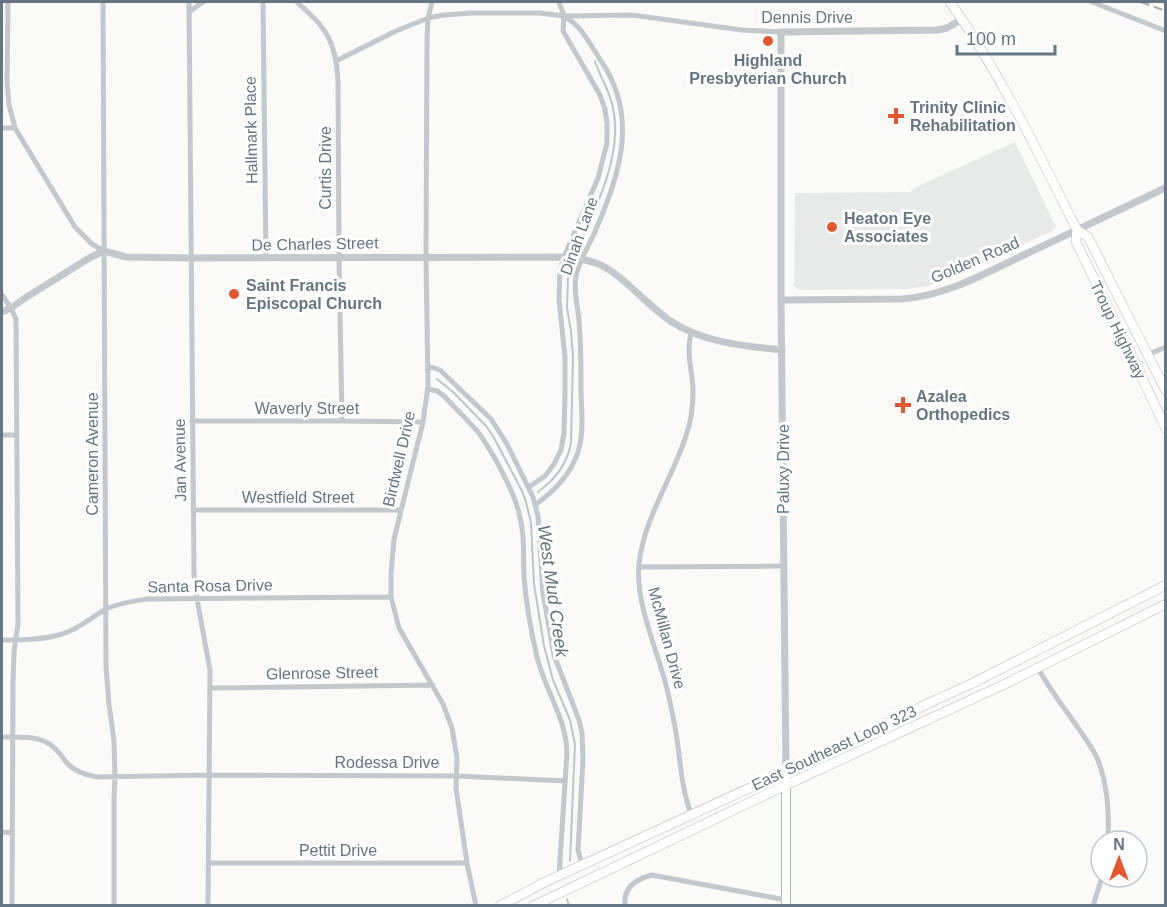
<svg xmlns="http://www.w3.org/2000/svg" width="1167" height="907" font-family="Arial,sans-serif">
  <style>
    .built { fill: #e8e9e9 }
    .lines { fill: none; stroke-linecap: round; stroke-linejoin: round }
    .stream { stroke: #bbc7cb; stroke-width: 2 }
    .secondary-casing { stroke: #b3babf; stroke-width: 10 }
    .primary-casing { stroke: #b5babe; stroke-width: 10 }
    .trunk-casing { stroke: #b4b9bd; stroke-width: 10 }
    .minor { stroke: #c3c8cc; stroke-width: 5 }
    .tertiary { stroke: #c3c8cc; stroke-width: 7 }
    .secondary { stroke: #fff; stroke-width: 8 }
    .primary { stroke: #fff; stroke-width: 9 }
    .trunk { stroke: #fff; stroke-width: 9 }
    .rail { stroke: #a2aab0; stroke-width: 2; stroke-dasharray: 9 4.5; stroke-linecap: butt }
    .poi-dot { fill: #e4572e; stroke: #fff; stroke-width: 2 }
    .labels { text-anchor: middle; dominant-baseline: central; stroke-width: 6; stroke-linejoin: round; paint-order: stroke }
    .street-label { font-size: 16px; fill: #657683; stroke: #fff }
    .poi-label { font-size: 16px; font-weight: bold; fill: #657683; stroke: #fff; text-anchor: start }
    .water-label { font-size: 18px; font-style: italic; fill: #60757c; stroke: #fff }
  </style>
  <rect width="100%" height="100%" fill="#fafaf8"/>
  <path class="built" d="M 1015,142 L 1056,227 L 1052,231 L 952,278 L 928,286 L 907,289 L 799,290 L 794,286 L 795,193 L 911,192 L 912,189 Z"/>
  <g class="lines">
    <path class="stream" d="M 580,245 C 597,205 623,153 613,108 C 610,91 600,77 595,61
      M 437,379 L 453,392 L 486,426 L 493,436 L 522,491 L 526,502 L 531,523 L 534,584 L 544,646 L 553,680 L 570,720 L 575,744 L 570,861
      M 538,492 C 555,479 567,465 571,443 L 573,357 L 571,331 L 567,308 L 568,277
      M 567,899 L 569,906"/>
    <defs>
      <path id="secondary" d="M 786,771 L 786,906"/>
      <path id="primary" d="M 950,2 C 1000,73 1038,152 1077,230 L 1076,242 L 1130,352 L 1166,429
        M 1077,230 L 1088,237 L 1166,391"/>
      <path id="trunk" d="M 500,906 L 543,883 L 830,751 L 929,703 L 973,683 L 1166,585
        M 533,906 L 786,785 L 1005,684 L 1166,604"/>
    </defs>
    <use href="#secondary" class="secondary-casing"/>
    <use href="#primary" class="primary-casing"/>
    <use href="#trunk" class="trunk-casing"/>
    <path class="minor" d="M 8,2 L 7,83 L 9,105 L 15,128 L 75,227 L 92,244 L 104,251
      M 103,2 L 106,667 L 109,704 L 114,741 L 115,777 L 114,798 L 114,906
      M 189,2 L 194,574 L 197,599 L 210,670 L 208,906
      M 263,2 L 266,258
      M 297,2 C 305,10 314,17 321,26 C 334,42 337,62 338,81 L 339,257 L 342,421
      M 432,2 L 428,18 L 427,40 L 426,257 L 428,386 L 423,422 L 394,539 L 391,574 L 391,597 L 399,628 L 443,704 L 452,728 L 457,758 L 456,788 L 467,863 L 476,906
      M 559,2 L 564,16
      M 1092,2 L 1166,31
      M 189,12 L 203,2
      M 336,61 L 396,31 L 428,18 L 444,15 L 472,13 L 540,13 L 564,16 L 632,15 L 742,30 L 781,32
      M 2,128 L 15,128
      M 2,295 L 11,308 L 16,319 L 18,624 L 14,652 L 13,682 L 12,906
      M 691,332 C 690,338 689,344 689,350 C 689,364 693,377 693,391 C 693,406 691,422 686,436 C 672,479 644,518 639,564 C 635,605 659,653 668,693 C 672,711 676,729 678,747 C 681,770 683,793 691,814
      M 1147,355 L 1166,347
      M 428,366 L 440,370 L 491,419 L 507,444 L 533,497 L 538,516 L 539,532 L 543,593 L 554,655 L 579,720 L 582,733 L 583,760 L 578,850 L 582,865
      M 428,389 L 437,391 L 444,396 C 455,408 467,419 478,432 C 492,451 514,491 519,513 C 525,534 523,555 524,576 C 526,603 531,631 537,657 C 545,690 566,718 567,752 L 559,876
      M 192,421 L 342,421 L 423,422
      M 2,435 L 16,435
      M 529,487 L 545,476 L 554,464 L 561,450 L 564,433 L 565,393 L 565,357 L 559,300 L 560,270 L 564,257 L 598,178 L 607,143 L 607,124 L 605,109 L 600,95 L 563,31 L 564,16 C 569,19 574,23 578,27 C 587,37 594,50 601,61 C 640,118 619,176 594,234 C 588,247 579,261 576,276 C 573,290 578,306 579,321 C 581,344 581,367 581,389 C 581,407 584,427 580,444 C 575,470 556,490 535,505
      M 194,510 L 401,510
      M 639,567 L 783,566
      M 2,640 C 22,640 42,640 62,634 C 80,629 91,617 106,609 C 119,603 134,601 147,599 L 391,597
      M 1038,668 C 1051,692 1069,714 1085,738 C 1089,744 1094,751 1097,758 C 1108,784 1109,813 1108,841
      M 211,688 L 433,685
      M 2,737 C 16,737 35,736 48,743 C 57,748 61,756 67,763 C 75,772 86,775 97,777 L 209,775 L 457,776 L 565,781
      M 2,832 L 12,833
      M 209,863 L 467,863
      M 625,906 C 623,888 636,879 652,875 L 786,900
      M 1093,906 L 1102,877"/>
    <path class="tertiary" d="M 781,300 L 902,299 C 947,296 987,272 1026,254 C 1070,233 1115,212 1159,191 L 1166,187
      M 2,312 L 11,308 L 25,298 L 91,257 L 104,251 L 126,257 L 191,258 L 564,257 C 574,258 586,259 596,263 C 621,272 647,306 672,322 C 705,343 744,346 782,350
      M 786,771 L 781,300 L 781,32 L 938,30 L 947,28 L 962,19"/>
    <use href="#secondary" class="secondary"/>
    <use href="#primary" class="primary"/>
    <use href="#trunk" class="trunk"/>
    <path class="rail" d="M 1141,2 L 1166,11"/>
  </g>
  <g class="poi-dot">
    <circle cx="768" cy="41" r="6"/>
    <path d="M893 107h6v6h6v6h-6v6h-6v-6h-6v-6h6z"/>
    <circle cx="832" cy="227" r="6"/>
    <circle cx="234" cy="294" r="6"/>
    <path d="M900 396h6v6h6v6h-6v6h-6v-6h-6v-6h6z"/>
  </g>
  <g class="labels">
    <g class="street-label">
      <text x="807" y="17">Dennis Drive</text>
      <text transform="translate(251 130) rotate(-91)">Hallmark Place</text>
      <text transform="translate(325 168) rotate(-90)">Curtis Drive</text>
      <text transform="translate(579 236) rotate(-70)">Dinah Lane</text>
      <text transform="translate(315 244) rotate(-1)">De Charles Street</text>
      <text transform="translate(975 260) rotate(-23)">Golden Road</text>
      <text transform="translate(1118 330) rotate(64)">Troup Highway</text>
      <text x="307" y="408">Waverly Street</text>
      <text transform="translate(92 454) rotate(-90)">Cameron Avenue</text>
      <text transform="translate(399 459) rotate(-77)">Birdwell Drive</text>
      <text transform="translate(180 460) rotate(-91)">Jan Avenue</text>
      <text transform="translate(783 469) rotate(-90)">Paluxy Drive</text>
      <text x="298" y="497">Westfield Street</text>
      <text transform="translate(210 586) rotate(-1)">Santa Rosa Drive</text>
      <text transform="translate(667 638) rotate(75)">McMillan Drive</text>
      <text transform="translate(322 673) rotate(-1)">Glenrose Street</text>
      <text transform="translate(834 748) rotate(-25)">East Southeast Loop 323</text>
      <text x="387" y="762">Rodessa Drive</text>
      <text x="338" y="850">Pettit Drive</text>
    </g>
    <g class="poi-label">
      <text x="768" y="60" text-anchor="middle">Highland<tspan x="768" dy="18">Presbyterian Church</tspan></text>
      <text x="910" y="107">Trinity Clinic<tspan x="910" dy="18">Rehabilitation</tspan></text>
      <text x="844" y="218">Heaton Eye<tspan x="844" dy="18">Associates</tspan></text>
      <text x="246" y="285">Saint Francis<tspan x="246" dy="18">Episcopal Church</tspan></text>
      <text x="916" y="396">Azalea<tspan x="916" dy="18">Orthopedics</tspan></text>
    </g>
    <g class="water-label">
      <text transform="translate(553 591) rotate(82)">West Mud Creek</text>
    </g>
  </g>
  <rect width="1167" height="907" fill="none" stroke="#657683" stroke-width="6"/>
  <g transform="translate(1119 859)"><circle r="28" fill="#ffffff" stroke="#c1c8cd" stroke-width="1.5"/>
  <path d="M0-4.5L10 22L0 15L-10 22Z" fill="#e4572e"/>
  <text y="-9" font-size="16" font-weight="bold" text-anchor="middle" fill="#657683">N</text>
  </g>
  <path d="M957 45v9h98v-9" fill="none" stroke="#657683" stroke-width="3"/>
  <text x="966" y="45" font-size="18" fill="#657683" stroke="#ffffff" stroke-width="4.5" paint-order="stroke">100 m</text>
</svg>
